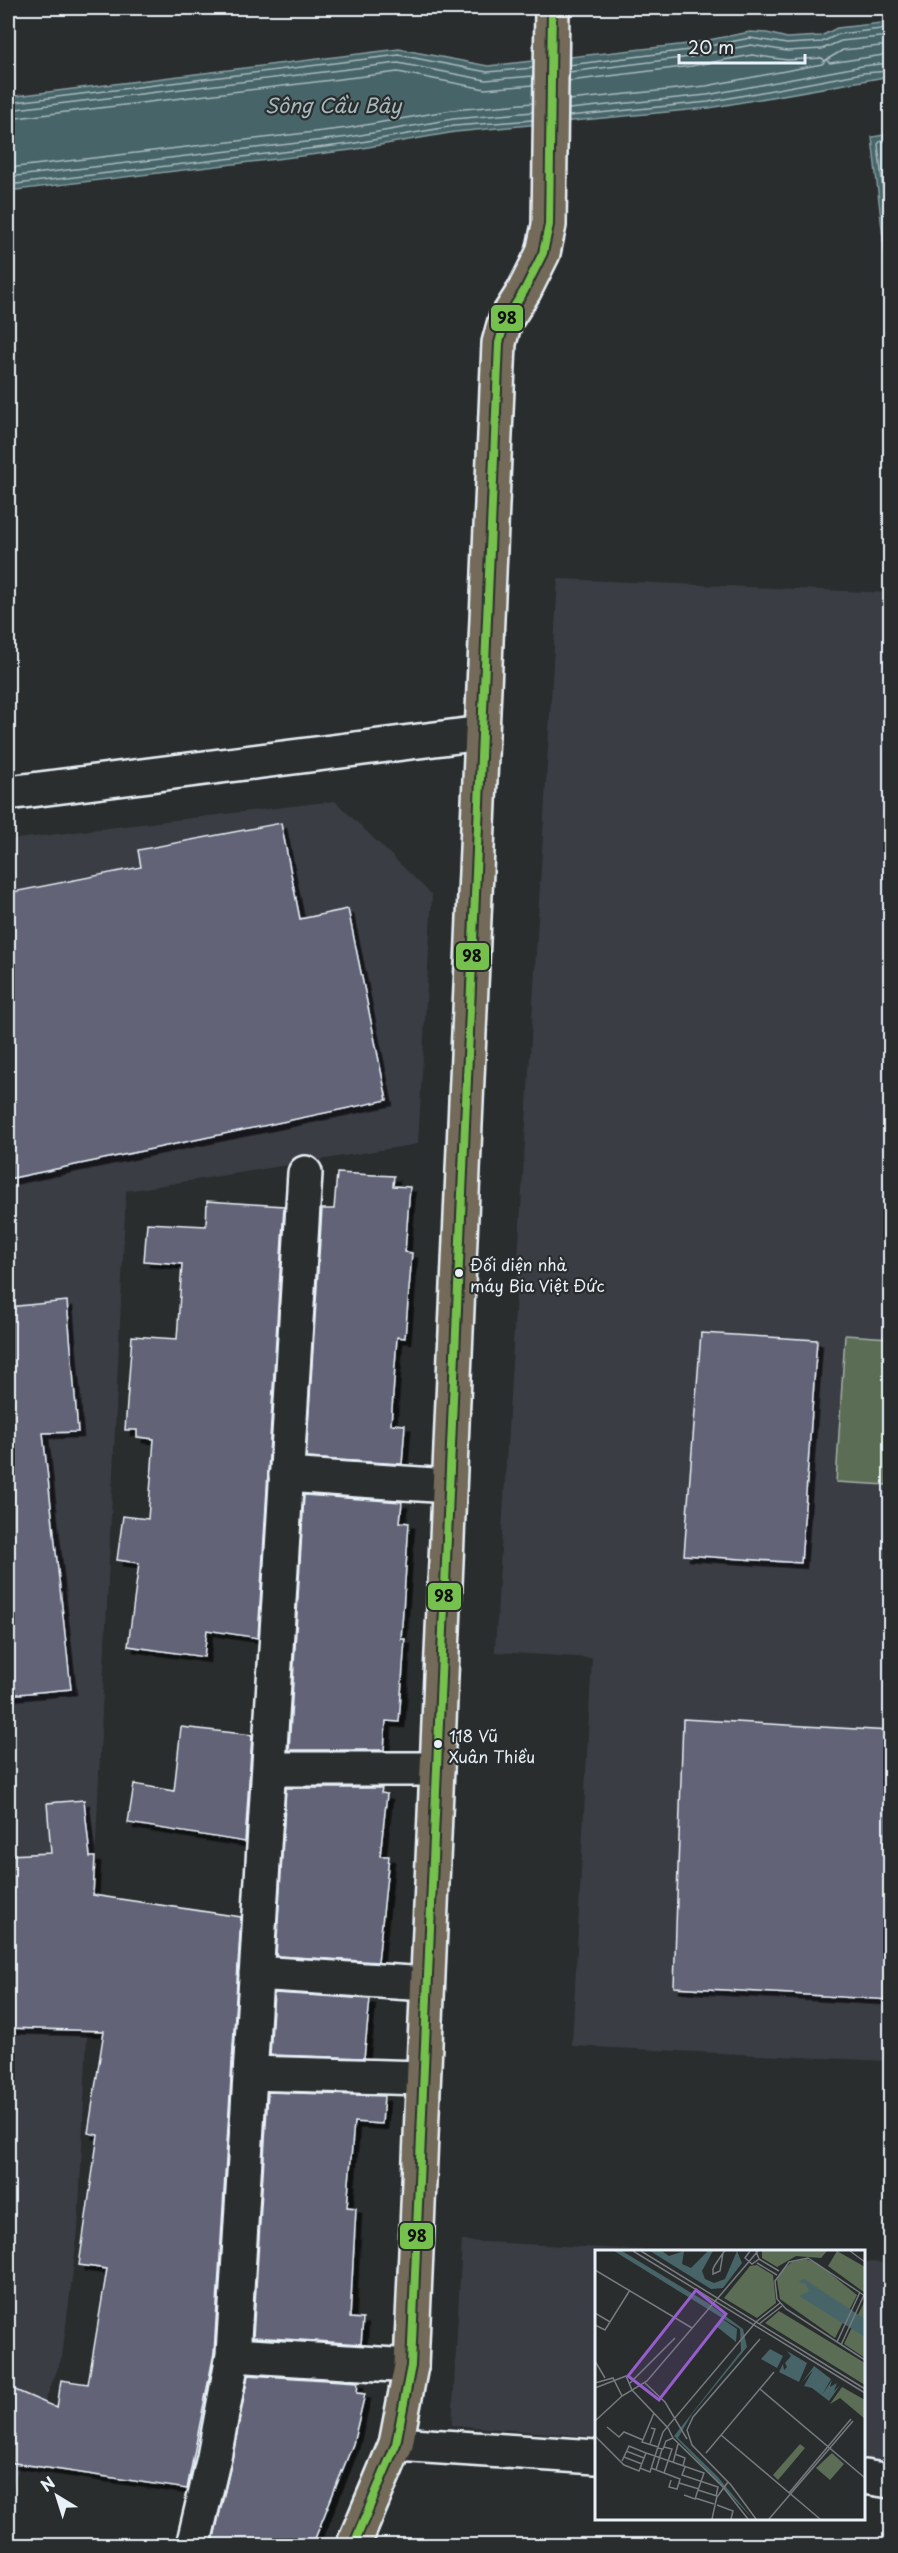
<svg xmlns="http://www.w3.org/2000/svg" width="898" height="2553" font-family="'Playpen Sans',sans-serif">
  <style>
    .built { fill: #3b3e44 }
    .green { fill: #5c6d56; stroke: #a2afa7; stroke-width: 1.5 }
    .water { fill: #476568; stroke: #879da2; stroke-width: 1.5 }
    .lines { fill: none; stroke-linecap: round; stroke-linejoin: round }
    .shore { stroke: #a8b9be; stroke-width: 1.5 }
    .building { fill: #626476; stroke: #e8f1f8; stroke-width: 1.5; filter: url(#shadow) }
    .minor-casing { stroke: #e8f1f8; stroke-width: 38 }
    .major-casing { stroke: #e8f1f8; stroke-width: 38 }
    .minor { stroke: #2a2d2e; stroke-width: 33 }
    .major { stroke: #736b5a; stroke-width: 33 }
    .bus-1-casing { stroke: #2a2d2e; stroke-width: 12 }
    .bus-1 { stroke: #76c04d; stroke-width: 8 }
    .bus-dot { fill: #e8f1f8; stroke: #2a2d2e; stroke-width: 2 }
    .labels { text-anchor: middle; dominant-baseline: central; stroke-width: 4.5; stroke-linejoin: round; paint-order: stroke }
    .bus-label { font-size: 16px; fill: #e8f1f8; stroke: #2a2d2e; text-anchor: start }
    .water-label { font-size: 20px; font-style: italic; fill: #a8b9be; stroke: #2a2d2e }
    .inset-road { fill: none; stroke: #767b7f; stroke-width: 1.5 }
    .view { fill: #965dcd; fill-opacity: 0.15; stroke: #965dcd; stroke-width: 3 }
    .inset-edge { fill: none; stroke: #e8f1f8; stroke-width: 3 }
    .line-badge { stroke: #2a2d2e; stroke-width: 2 }
    .pale-badge-label { font-size: 16px; text-anchor: middle; font-weight: bold; fill: #111 }
  </style>
  <defs>
    <filter id="shadow"><feDropShadow dx="5.5" dy="5.5" stdDeviation="0" flood-color="#0009"/></filter>
  </defs>
  <rect width="100%" height="100%" fill="#2a2d2e"/>
  <filter id="ink" filterUnits="userSpaceOnUse"><feTurbulence type="fractalNoise" baseFrequency=".0167" numOctaves="2"/><feDisplacementMap in="SourceGraphic" scale="12" xChannelSelector="R" yChannelSelector="G"/><feConvolveMatrix kernelMatrix="1 2 1 2 8 2 1 2 1" color-interpolation-filters="sRGB"/></filter>
  <g filter="url(#ink)">
    <path class="built" d="M 558,579 L 890,593 L 890,2061 L 572,2046 L 592,1658 L 495,1652 Z
      M 335,801 L 432,895 L 418,1144 L 126,1191 L 78,2230 L 62,2357 L 8,2497 L 8,840 Z
      M 462,2241 L 664,2251 L 596,2252 L 596,2437 L 452,2425 Z
      M 864,2262 L 890,2263 L 890,2470 L 864,2465 Z"/>
    <path class="green" d="M 845,1335 L 890,1338 L 890,1423 L 887,1485 L 836,1482 Z"/>
    <path class="water" d="M 890,22 L 890,76 L 709,108 L 455,132 L 351,150 L 8,191 L 8,97 L 399,49 L 488,66 L 688,44 L 750,32 L 767,33 L 787,38 L 821,36 L 837,28 Z
      M 890,134 L 890,301 L 872,137 Z"/>
    <g class="lines">
      <path class="shore" d="M 890,45 L 843,50 L 826,60 L 830,63 L 890,54
        M 569,65 L 689,50 L 750,38 L 787,44 L 822,42 L 839,34 L 890,28
        M 569,72 L 690,57 L 751,45 L 787,51 L 822,49 L 841,41 L 890,36
        M 569,100 L 706,86 L 822,64 L 825,61 L 822,58 L 787,60 L 752,55 L 691,66 L 569,81
        M 8,103 L 399,55 L 487,72 L 533,68
        M 569,109 L 707,95 L 862,66 L 890,63
        M 8,110 L 398,63 L 486,80 L 533,76
        M 569,116 L 708,102 L 863,73 L 890,71
        M 8,119 L 398,72 L 485,89 L 533,85
        M 890,140 L 881,141 L 878,144 L 890,255
        M 8,168 L 348,128 L 452,110 L 533,103
        M 8,177 L 349,137 L 453,119 L 533,112
        M 8,185 L 350,144 L 454,126 L 532,120"/>
    </g>
    <path class="building" d="M 281,823 L 300,919 L 348,909 L 387,1100 L 8,1179 L 8,893 L 141,867 L 138,850 Z
      M 337,1173 L 394,1176 L 393,1186 L 410,1187 L 405,1252 L 412,1253 L 405,1338 L 397,1337 L 391,1424 L 405,1425 L 402,1464 L 306,1458 L 322,1209 L 334,1209 Z
      M 207,1201 L 284,1206 L 258,1638 L 207,1630 L 204,1657 L 128,1646 L 139,1563 L 117,1560 L 123,1516 L 148,1519 L 154,1439 L 137,1437 L 137,1430 L 125,1430 L 132,1336 L 177,1339 L 182,1264 L 144,1261 L 147,1223 L 206,1226 Z
      M 67,1301 L 78,1432 L 43,1433 L 71,1689 L 8,1695 L 8,1307 Z
      M 701,1333 L 817,1340 L 801,1563 L 684,1555 Z
      M 304,1495 L 402,1502 L 400,1522 L 409,1523 L 401,1639 L 405,1639 L 399,1722 L 386,1721 L 384,1750 L 289,1750 Z
      M 683,1719 L 891,1731 L 891,2000 L 674,1987 Z
      M 181,1727 L 252,1735 L 245,1842 L 128,1823 L 134,1784 L 174,1791 Z
      M 286,1788 L 382,1788 L 381,1793 L 387,1794 L 380,1856 L 389,1856 L 378,1962 L 276,1956 Z
      M 84,1800 L 90,1857 L 95,1857 L 93,1895 L 241,1917 L 214,2353 L 187,2489 L 8,2462 L 8,2387 L 57,2408 L 61,2380 L 88,2384 L 107,2269 L 79,2265 L 98,2135 L 88,2133 L 104,2031 L 8,2028 L 8,1855 L 51,1853 L 47,1803 Z
      M 274,1993 L 370,1999 L 364,2058 L 270,2055 Z
      M 268,2092 L 384,2096 L 382,2124 L 354,2122 L 347,2207 L 356,2208 L 350,2318 L 363,2319 L 361,2344 L 253,2337 Z
      M 248,2375 L 358,2382 L 357,2393 L 365,2394 L 353,2444 L 312,2546 L 212,2546 L 232,2460 Z"/>
    <g class="lines">
      <defs>
        <path id="minor" d="M 8,793 L 482,733
          M 286,1475 L 449,1486
          M 269,1769 L 437,1769
          M 256,1973 L 427,1984
          M 250,2073 L 423,2078
          M 233,2355 L 411,2366
          M 396,2444 L 596,2457
          M 864,2477 L 890,2481
          M 193,2546 L 214,2457 L 233,2355 L 305,1173"/>
        <path id="major" d="M 353,2546 L 396,2444 L 411,2366 L 499,343 L 505,321 L 524,291 L 543,253 L 549,225 L 552,8"/>
      </defs>
      <use href="#minor" class="minor-casing"/>
      <use href="#major" class="major-casing"/>
      <use href="#minor" class="minor"/>
      <use href="#major" class="major"/>
      <defs>
        <path id="bus-1" d="M 353,2546 L 396,2444 L 411,2366 L 499,343 L 505,321 L 524,291 L 543,253 L 549,225 L 552,8"/>
      </defs>
      <use href="#bus-1" class="bus-1-casing"/>
      <use href="#bus-1" class="bus-1"/>
    </g>
  </g>
  <g class="bus-dot">
    <circle cx="459" cy="1273" r="5"/>
    <circle cx="438" cy="1744" r="5"/>
  </g>
  <g class="labels">
    <g class="bus-label">
      <text x="470" y="1264">Đối diện nhà<tspan x="470" dy="21">máy Bia Việt Đức</tspan></text>
      <text x="449" y="1735">118 Vũ<tspan x="449" dy="21">Xuân Thiều</tspan></text>
    </g>
    <g class="water-label">
      <text x="333" y="105">Sông Cầu Bây</text>
    </g>
  </g>
  <g transform="translate(595 2250)">
    <rect width="270" height="270" fill="#2a2d2e"/>
    <path d="M 167,1 L 232,1 L 226,8 L 201,6 L 182,17 L 167,8 ZM 242,1 L 270,17 L 270,43 L 233,16 ZM 211,9 L 222,13 L 262,45 L 240,88 L 185,49 L 182,30 L 188,19 L 197,12 ZM 162,15 L 178,25 L 181,53 L 162,68 L 129,48 L 155,16 ZM 270,50 L 270,108 L 249,94 ZM 184,61 L 270,113 L 270,135 L 170,73 ZM 247,137 L 270,150 L 270,169 L 245,148 L 235,154 ZM 205,194 L 210,198 L 183,230 L 178,225 ZM 237,203 L 249,214 L 235,230 L 221,218 Z" fill="#5c6d56"/>
    <path d="M 19,1 L 27,1 L 113,53 L 148,79 L 152,97 L 97,164 L 83,188 L 122,226 L 158,269 L 79,186 L 146,101 L 145,79 ZM 55,1 L 67,1 L 74,6 L 89,1 L 87,14 L 96,18 L 113,1 L 118,1 L 107,21 L 110,29 L 119,33 L 130,29 L 142,1 L 147,13 L 128,38 L 116,39 ZM 209,29 L 270,69 L 270,87 L 204,46 L 214,41 L 211,34 L 203,32 ZM 126,68 L 142,79 L 141,92 L 121,76 ZM 175,99 L 188,106 L 182,118 L 166,109 ZM 192,101 L 212,113 L 204,132 L 184,122 L 188,114 L 189,120 L 192,117 L 190,113 L 196,106 ZM 219,116 L 236,129 L 227,145 L 237,130 L 235,137 L 242,133 L 239,141 L 245,135 L 234,151 L 217,138 L 209,136 L 218,120 L 206,134 Z" fill="#476568"/>
    <path class="inset-road" d="M 38,1 L 270,143M 46,1 L 270,139M 155,1 L 150,8 L 157,14 L 164,9 L 161,1M 255,1 L 270,12M 128,3 L 125,21 L 118,24 L 118,19 L 120,15 L 128,3 L 130,1M 164,9 L 184,21M 162,13 L 182,25M 0,20 L 97,78M 270,46 L 213,8 L 194,12 L 180,31 L 182,49 L 191,59 L 270,110M 0,63 L 15,72 L 35,40M 164,74 L 187,56M 0,75 L 10,80 L 15,72M 242,92 L 265,42M 246,95 L 269,45M 0,111 L 10,128M 0,133 L 18,128 L 27,146M 50,133 L 70,152 L 92,189M 34,134 L 80,88M 0,138 L 31,126 L 37,140 L 73,178 L 78,188 L 128,237 L 153,269M 165,139 L 270,228M 59,163 L 47,192 L 63,197 L 60,206 L 109,223 L 103,240 L 122,246 L 117,269M 0,171 L 27,146 L 52,131 L 163,1M 12,177 L 24,187 L 29,182 L 48,190M 126,185 L 225,269M 0,186 L 29,215 L 44,221 L 51,203 L 60,206 L 55,222 L 45,218M 55,194 L 60,179 L 56,178M 63,197 L 68,182 L 161,72 L 185,53M 62,198 L 68,199 L 71,191 L 78,188M 31,201 L 49,208M 111,203 L 179,122M 80,204 L 90,208 L 88,216M 29,207 L 47,214M 27,211 L 34,196 L 51,203M 78,213 L 83,194M 90,217 L 87,225 L 123,237 L 121,246M 56,218 L 85,229 L 84,233M 61,220 L 67,199M 69,223 L 77,199 L 69,197M 76,230 L 74,237 L 82,239 L 84,233 L 104,239M 194,243 L 256,169M 89,245 L 100,249 L 103,240M 122,247 L 133,232M 100,248 L 119,254M 122,255 L 138,261 L 136,269M 161,269 L 136,235 L 97,195 L 92,180 L 98,167 L 165,89M 174,269 L 258,171"/>
    <path class="view" d="M 101,40 L 131,64 L 64,150 L 33,126 Z"/>
    <rect width="270" height="270" class="inset-edge"/>
  </g>
  <g class="line-badge">
    <rect x="490" y="304" width="34" height="28" rx="6" fill="#76c04d"/>
    <rect x="455" y="942" width="35" height="29" rx="6" fill="#76c04d"/>
    <rect x="427" y="1582" width="35" height="29" rx="6" fill="#76c04d"/>
    <rect x="399" y="2222" width="35" height="28" rx="6" fill="#76c04d"/>
  </g>
  <g class="pale-badge-label">
    <text x="507" y="324">98</text>
    <text x="472" y="962">98</text>
    <text x="444" y="1602">98</text>
    <text x="417" y="2242">98</text>
  </g>
  <rect width="898" height="2553" fill="none" stroke="#2a2d2e" stroke-width="30"/>
  <rect x="15" y="15" width="868" height="2523" fill="none" stroke="#e8f1f8" stroke-width="2" filter="url(#ink)"/>
  <g transform="translate(57 2496) rotate(322)" stroke="#2a2d2e" stroke-width="4.5" paint-order="stroke">
  <path d="M0-4.5L10 22L0 15L-10 22Z" fill="#e8f1f8"/>
  <text y="-9" font-size="16" font-weight="bold" text-anchor="middle" fill="#e8f1f8">N</text>
  </g>
  <path d="M679 54v9h126v-9" fill="none" stroke="#e8f1f8" stroke-width="3"/>
  <text x="688" y="54" font-size="18" fill="#e8f1f8" stroke="#2a2d2e" stroke-width="4.5" paint-order="stroke">20 m</text>
</svg>
